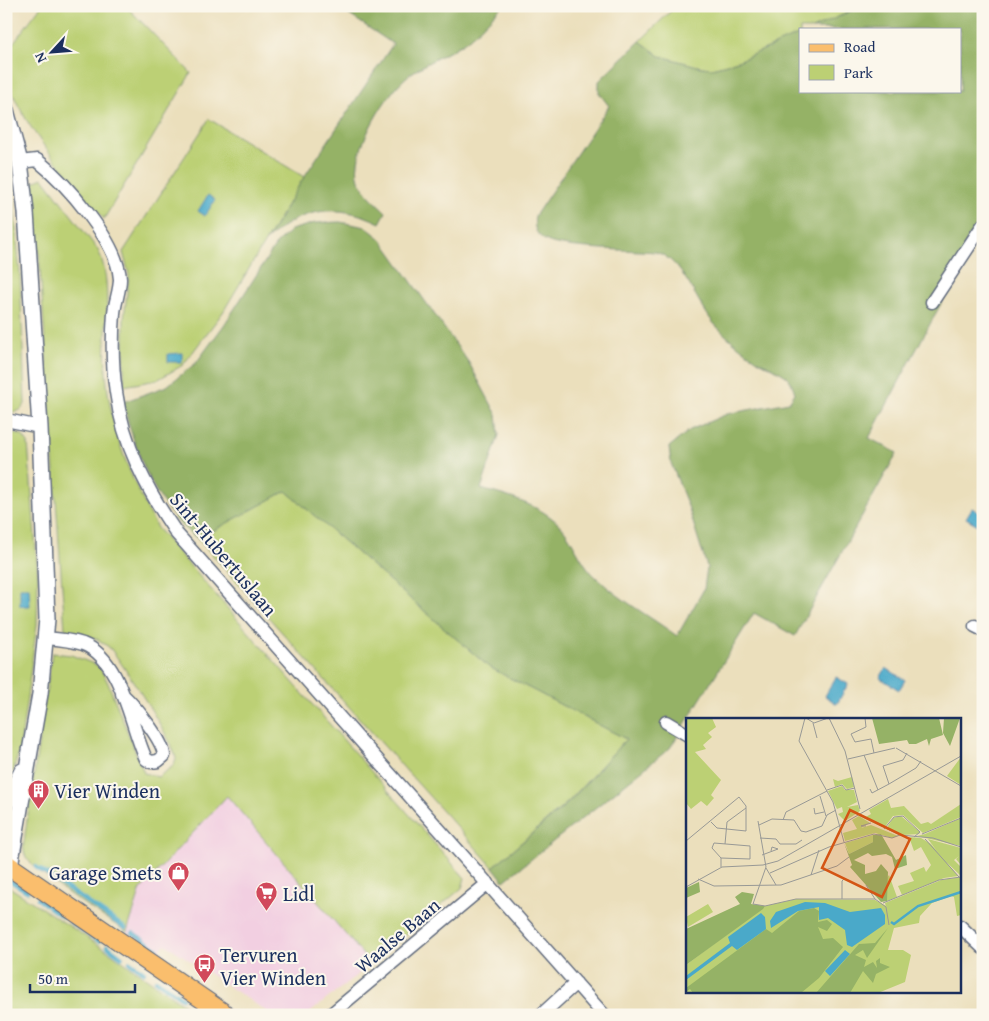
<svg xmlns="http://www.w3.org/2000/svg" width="989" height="1021" font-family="'Gentium Book Plus',serif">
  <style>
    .built { fill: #f2cfe1 }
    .green { fill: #bcd074; stroke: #6c8069 }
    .forest { fill: #95b266; stroke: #587062 }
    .water { fill: #4aa9c9; stroke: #326c94 }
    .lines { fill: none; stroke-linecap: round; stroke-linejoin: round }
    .stream { stroke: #4aa9c9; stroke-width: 4.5 }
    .minor-casing { stroke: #646d7f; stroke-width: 15 }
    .tertiary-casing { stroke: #646d7f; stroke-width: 18 }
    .primary-casing { stroke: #646d7f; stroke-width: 21 }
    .minor { stroke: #fff; stroke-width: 12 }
    .tertiary { stroke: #fff; stroke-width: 15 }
    .primary { stroke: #fabe6d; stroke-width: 19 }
    .labels { text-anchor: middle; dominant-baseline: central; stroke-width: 4; stroke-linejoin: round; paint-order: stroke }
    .street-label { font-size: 20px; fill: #1b2f5e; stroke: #fbf7ec }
    .poi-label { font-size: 20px; fill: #1b2f5e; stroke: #fbf7ec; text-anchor: start }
    .inset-river { fill: none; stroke: #4aa9c9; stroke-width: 2.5 }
    .inset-road { fill: none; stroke: #989996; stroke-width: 1 }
    .view { fill: #d45514; fill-opacity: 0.15; stroke: #d45514; stroke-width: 2.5 }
    .inset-edge { fill: none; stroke: #1b2f5e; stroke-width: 2.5 }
  </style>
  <rect width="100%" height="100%" fill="#fbf7ec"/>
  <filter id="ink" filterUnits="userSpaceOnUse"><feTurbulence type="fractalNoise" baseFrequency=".02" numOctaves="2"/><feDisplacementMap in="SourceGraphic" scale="10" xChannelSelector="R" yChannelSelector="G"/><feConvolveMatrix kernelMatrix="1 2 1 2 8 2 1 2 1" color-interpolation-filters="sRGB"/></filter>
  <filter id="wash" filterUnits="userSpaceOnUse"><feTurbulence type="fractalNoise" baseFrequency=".0096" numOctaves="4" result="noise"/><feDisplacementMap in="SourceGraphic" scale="20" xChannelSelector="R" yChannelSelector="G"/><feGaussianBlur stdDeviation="1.12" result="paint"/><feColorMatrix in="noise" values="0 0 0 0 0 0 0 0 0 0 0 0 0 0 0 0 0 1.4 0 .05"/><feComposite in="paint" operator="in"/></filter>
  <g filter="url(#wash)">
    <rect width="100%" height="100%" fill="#ebdfbc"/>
    <path class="built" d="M 227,796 L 371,964 L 307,1015 L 272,1015 L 165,944 L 158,953 L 127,932 L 141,889 Z"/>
    <path class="green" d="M 41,6 L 126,6 L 191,73 L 104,219 C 74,182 0,106 6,56 C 8,48 34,16 41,6 Z
      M 676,6 L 862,6 L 812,29 L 800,29 L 800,34 L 738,61 L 712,68 L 701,67 L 660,56 L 640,41 Z
      M 209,119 L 304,177 L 223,312 L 183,365 L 157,380 L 124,386 L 124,318 L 129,275 L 123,252 Z
      M 6,151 L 11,173 L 20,273 L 25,404 C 21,412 15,413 6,412 Z
      M 43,178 L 98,250 C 114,284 103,335 106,374 C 111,434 130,476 157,528 L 465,878 L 462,888 L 371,964 L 227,796 L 141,889 L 127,932 C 106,918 36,875 26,857 C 22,850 24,842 25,834 L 52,653 L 71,655 L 99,666 L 108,683 L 144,773 L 158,777 L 172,767 L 176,759 C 175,743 122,663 110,648 L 99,640 L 65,630 L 34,182 Z
      M 6,431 L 22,435 L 28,443 L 38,577 L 37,625 L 20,748 L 13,772 L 6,767 Z
      M 286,491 L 489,667 L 626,739 L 569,801 L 493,867 L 198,539 Z
      M 6,885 L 111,953 L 191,1010 L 188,1015 L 6,1015 Z"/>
    <path class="forest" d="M 336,6 L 502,6 C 490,18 479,31 466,41 C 450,53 430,60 413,72 C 389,87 349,152 359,180 C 364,193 377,203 386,212 L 380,223 C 338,202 299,208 266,241 L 304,177 L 393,44 Z
      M 862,6 L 983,6 L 983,214 L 967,240 L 952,283 L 869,438 L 897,453 L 795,636 L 754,613 L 670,748 L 504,881 L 493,867 L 569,802 L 626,739 L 489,667 L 286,491 L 198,539 C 156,510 134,449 123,402 L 167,386 L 196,363 L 224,325 L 277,243 L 291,230 L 315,223 L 340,222 L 366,227 L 381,239 L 469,363 L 497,415 L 499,435 L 481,489 C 510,497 549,507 567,534 C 577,549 583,566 597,578 C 620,600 651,617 677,636 L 704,589 L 707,567 L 688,506 L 671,463 L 669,447 L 690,430 L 727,414 L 789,402 L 795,393 C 793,387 791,380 786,376 C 778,370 768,366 759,361 C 744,351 730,340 717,327 C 697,306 683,258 655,252 C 634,250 562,249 547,241 C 536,236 533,227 535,216 L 609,106 L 599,93 L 599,81 L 640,41 L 660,56 L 701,67 L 712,68 L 738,61 L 800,34 L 800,91 L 960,91 L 960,29 L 812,29 Z"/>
    <path class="water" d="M 208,195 L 215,200 L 205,216 L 198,211 Z
      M 182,353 L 182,362 L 168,362 L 168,354 Z
      M 972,508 L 983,515 L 983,528 L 966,518 Z
      M 20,587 L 29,587 L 30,606 L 20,606 Z
      M 886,668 L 905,680 L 899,690 L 880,678 Z
      M 836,677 L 848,684 L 837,704 L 825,696 Z"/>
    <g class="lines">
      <path class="stream" d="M 36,867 L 125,928
        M 11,881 L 27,891
        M 38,899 L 62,916
        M 71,922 L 99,941
        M 133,933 L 157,949
        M 107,946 L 122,957
        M 130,962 L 144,972
        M 156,980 L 182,998"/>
    </g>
  </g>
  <g filter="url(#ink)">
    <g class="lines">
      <defs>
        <path id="minor" d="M 20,162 L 37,160 C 66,183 118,242 120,279 C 120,290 115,302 114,313 C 112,339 112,366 116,392 C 123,445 147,490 177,534 L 604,1015
          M 932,302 L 983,225
          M 6,420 L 40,427
          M 975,626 L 983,630
          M 45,638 C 58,639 71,640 83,644 C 122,659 130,725 146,759 L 151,762 L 158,761 L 164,756 C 164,741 134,705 122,694
          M 666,722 L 688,735
          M 960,926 L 983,948
          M 330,1015 L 488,883
          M 541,1015 L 576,983"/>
        <path id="tertiary" d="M 6,110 L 20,162 L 26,212 L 40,427 L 47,619 L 40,694 L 10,866
          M 6,802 L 22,771"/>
        <path id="primary" d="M 6,864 L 226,1015"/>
      </defs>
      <use href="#minor" class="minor-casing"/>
      <use href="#tertiary" class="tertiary-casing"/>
      <use href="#primary" class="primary-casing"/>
      <use href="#minor" class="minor"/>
      <use href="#tertiary" class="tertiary"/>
      <use href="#primary" class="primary"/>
    </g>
  </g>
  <defs>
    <symbol id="building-pin" viewBox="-11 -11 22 30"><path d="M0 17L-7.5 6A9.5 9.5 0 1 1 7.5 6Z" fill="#d1495b" stroke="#fbf7ec"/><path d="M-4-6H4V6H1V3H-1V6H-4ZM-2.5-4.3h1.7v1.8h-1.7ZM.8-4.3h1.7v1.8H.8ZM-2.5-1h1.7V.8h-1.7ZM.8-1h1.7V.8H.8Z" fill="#fff"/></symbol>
    <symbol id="shop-pin" viewBox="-11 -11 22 30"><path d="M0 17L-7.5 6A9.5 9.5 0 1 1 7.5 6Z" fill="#d1495b" stroke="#fbf7ec"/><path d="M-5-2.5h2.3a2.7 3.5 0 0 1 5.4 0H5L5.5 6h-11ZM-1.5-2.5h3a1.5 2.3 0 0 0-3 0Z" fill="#fff"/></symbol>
    <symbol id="supermarket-pin" viewBox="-11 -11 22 30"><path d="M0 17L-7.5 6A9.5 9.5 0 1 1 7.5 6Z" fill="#d1495b" stroke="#fbf7ec"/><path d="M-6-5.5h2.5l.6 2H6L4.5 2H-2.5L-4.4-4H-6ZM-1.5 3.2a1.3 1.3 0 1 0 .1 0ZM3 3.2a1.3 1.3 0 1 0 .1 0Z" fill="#fff"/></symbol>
    <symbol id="bus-pin" viewBox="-11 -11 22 30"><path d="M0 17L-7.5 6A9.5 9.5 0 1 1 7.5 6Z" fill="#d1495b" stroke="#fbf7ec"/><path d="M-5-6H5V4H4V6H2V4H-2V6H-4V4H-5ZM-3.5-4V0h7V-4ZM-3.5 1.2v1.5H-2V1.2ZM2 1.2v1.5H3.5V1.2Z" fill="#fff"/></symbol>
  </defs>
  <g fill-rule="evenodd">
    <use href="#building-pin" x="26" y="778" width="25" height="34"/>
    <use href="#shop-pin" x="166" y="860" width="25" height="34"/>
    <use href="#supermarket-pin" x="254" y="880" width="25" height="34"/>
    <use href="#bus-pin" x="192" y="952" width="25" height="34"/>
  </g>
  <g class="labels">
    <g class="street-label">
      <text transform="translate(224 554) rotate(50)">Sint-Hubertuslaan</text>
      <text transform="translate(397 935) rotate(-40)">Waalse Baan</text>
    </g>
    <g class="poi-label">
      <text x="54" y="790">Vier Winden</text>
      <text x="162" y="872" text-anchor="end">Garage Smets</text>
      <text x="283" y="893">Lidl</text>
      <text x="220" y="954">Tervuren<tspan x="220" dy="23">Vier Winden</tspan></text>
    </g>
  </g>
  <g transform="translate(686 718)">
    <rect width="275" height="275" fill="#ebdfbc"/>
    <path d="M 0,0 L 26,0 L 30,9 L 22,15 L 26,19 L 17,27 L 20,31 L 9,34 L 35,62 L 25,77 L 28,80 L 21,88 L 15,83 L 5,91 L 0,85 ZM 275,39 L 275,67 L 261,58 ZM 166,59 L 168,69 L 161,71 L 156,66 L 149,69 L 147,61 L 152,63 ZM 156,68 L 159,72 L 168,72 L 171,84 L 161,89 L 172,87 L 174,93 L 159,103 L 152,96 L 157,94 L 156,89 L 151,91 L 142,73 ZM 202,81 L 205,90 L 218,88 L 235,106 L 242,104 L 245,106 L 275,86 L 275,99 L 237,115 L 217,97 L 207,98 L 198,110 L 178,100 L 185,96 L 183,92 ZM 173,98 L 184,105 L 175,110 L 185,107 L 212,118 L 206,120 L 189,115 L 159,123 L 157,115 L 171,111 L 166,102 ZM 215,98 L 234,114 L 233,116 L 217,117 L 200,111 L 207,100 ZM 275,100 L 275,128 L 231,118 L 239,116 ZM 187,117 L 187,124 L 163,136 L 159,125 ZM 223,119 L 235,120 L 245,126 L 272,158 L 258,160 L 216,177 L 212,168 L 228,163 L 224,155 L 238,149 L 240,154 L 245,147 L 235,129 L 228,133 ZM 242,121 L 275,130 L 275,147 L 270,141 L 273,138 L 268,142 L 275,149 L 275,158 L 256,140 ZM 203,157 L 211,179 L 201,183 L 199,162 ZM 275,159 L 275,197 L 271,198 L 268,179 L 265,178 L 246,185 L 234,198 L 233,205 L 208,210 L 202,232 L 217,232 L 225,237 L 219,264 L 192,275 L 0,275 L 0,247 L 79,188 L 110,181 L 189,182 L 200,188 L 204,204 L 199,185 L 255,162 ZM 22,186 L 27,194 L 2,209 L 0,199 Z" fill="#bcd074"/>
    <path d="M 186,0 L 253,0 L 257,17 L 245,21 L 243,28 L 241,21 L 230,26 L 223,26 L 221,22 L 193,26 ZM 258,0 L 274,0 L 264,28 L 257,15 ZM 195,116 L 210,142 L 220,137 L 221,147 L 209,151 L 206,139 L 200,136 L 186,138 L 182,135 L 168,142 L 179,147 L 179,156 L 190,153 L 195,146 L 202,154 L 201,183 L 195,184 L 164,149 L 166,147 L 158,125 L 163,136 L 187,124 L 187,117 ZM 13,164 L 14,174 L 0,180 L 0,170 ZM 56,174 L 68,176 L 65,186 L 79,188 L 77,191 L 0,247 L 0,211 L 54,186 L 49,179 ZM 128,190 L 133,193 L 132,204 L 141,202 L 146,206 L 141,213 L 132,209 L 137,221 L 147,220 L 157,229 L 133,260 L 115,275 L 7,275 L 4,271 L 0,274 L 0,270 L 80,211 L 86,215 L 113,193 ZM 202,210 L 181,240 L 177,232 L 169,237 L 180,242 L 178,249 L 187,244 L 191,250 L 190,243 L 194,240 L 194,245 L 204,249 L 190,256 L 187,265 L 177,253 L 164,275 L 130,275 L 173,226 L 189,225 Z" fill="#95b266"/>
    <path d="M 119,184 L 139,185 L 164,194 L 195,190 L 199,197 L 199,206 L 166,229 L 161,227 L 159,212 L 142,200 L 133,202 L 133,189 L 112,193 L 85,210 L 84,203 L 90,194 ZM 75,195 L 79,199 L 80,211 L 51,232 L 46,228 L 0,262 L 0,258 L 44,225 L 42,219 ZM 159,232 L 164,236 L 144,258 L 139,253 Z" fill="#4aa9c9"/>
    <path class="inset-river" d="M 205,204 L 208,206 L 232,188 L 275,174"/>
    <path class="inset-road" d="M 119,0 L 113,23 L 147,84 L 158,124M 120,0 L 128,5 L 142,0M 143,0 L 159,33 L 174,91M 179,0 L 180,9 L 165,16 L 169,24 L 185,21 L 188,35M 127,5 L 131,20M 210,30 L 275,68M 178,37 L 192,72M 162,41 L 209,30M 203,66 L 197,48 L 217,42 L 221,35M 184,71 L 186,75 L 203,66 L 230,50 L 235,43M 141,72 L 156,67 L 160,72 L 169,70M 134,78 L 140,98M 128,90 L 129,96 L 138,94M 173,97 L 214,117 L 247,120 L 275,129M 97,102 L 100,94 L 141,73M 72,103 L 80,149 L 67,186 L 79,188 L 110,181 L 189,181M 73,107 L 86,101 L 108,102 L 115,113 L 120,114 L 136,108 L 141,97 L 150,92M 180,108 L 175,108 L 185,105M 198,111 L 208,99 L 217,98 L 234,114 L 228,119M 236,116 L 275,100M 74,120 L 90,121 L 94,126 L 110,126 L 116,122M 239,121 L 273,159M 0,123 L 53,79 L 60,88 L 60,113 L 31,110 L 25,104M 39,126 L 41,104 L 60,90M 76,137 L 92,131 L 86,129 L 85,133M 35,149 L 35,140 L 26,130 L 28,125 L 64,128 L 64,141 L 35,140M 80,150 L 90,167M 84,155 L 143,129 L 188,116 L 206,120 L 214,117M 125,157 L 133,132M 12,161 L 28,168 L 95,167 L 151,148 L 163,139M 180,167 L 189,181 L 200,189 L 203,207M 0,169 L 36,149 L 77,147 L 92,143 L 275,38M 156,181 L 156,163 L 159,160M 197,185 L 253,162 L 275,159"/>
    <path class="view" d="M 164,92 L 224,121 L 196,179 L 136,150 Z"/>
    <rect width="275" height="275" class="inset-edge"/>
  </g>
  <rect width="989" height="1021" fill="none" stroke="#fbf7ec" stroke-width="25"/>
  <rect x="799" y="28" width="162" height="65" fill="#fbf7ec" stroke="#a1a7b3"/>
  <rect x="809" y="44" width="25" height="8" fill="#fabe6d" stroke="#a1a7b3"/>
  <text x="844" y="52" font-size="15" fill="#1b2f5e">Road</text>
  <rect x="809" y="65" width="25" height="15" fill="#bcd074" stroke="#a1a7b3"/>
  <text x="844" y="78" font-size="15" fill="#1b2f5e">Park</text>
  <g transform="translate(52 52) rotate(244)" stroke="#fbf7ec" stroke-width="4" paint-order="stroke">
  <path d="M0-4L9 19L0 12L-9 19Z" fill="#1b2f5e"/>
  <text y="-8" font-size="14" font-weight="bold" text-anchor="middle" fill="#1b2f5e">N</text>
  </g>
  <path d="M30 984v8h105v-8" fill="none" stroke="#1b2f5e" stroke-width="2.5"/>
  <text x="38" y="984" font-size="15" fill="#1b2f5e" stroke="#fbf7ec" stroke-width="4" paint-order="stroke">50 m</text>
</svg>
